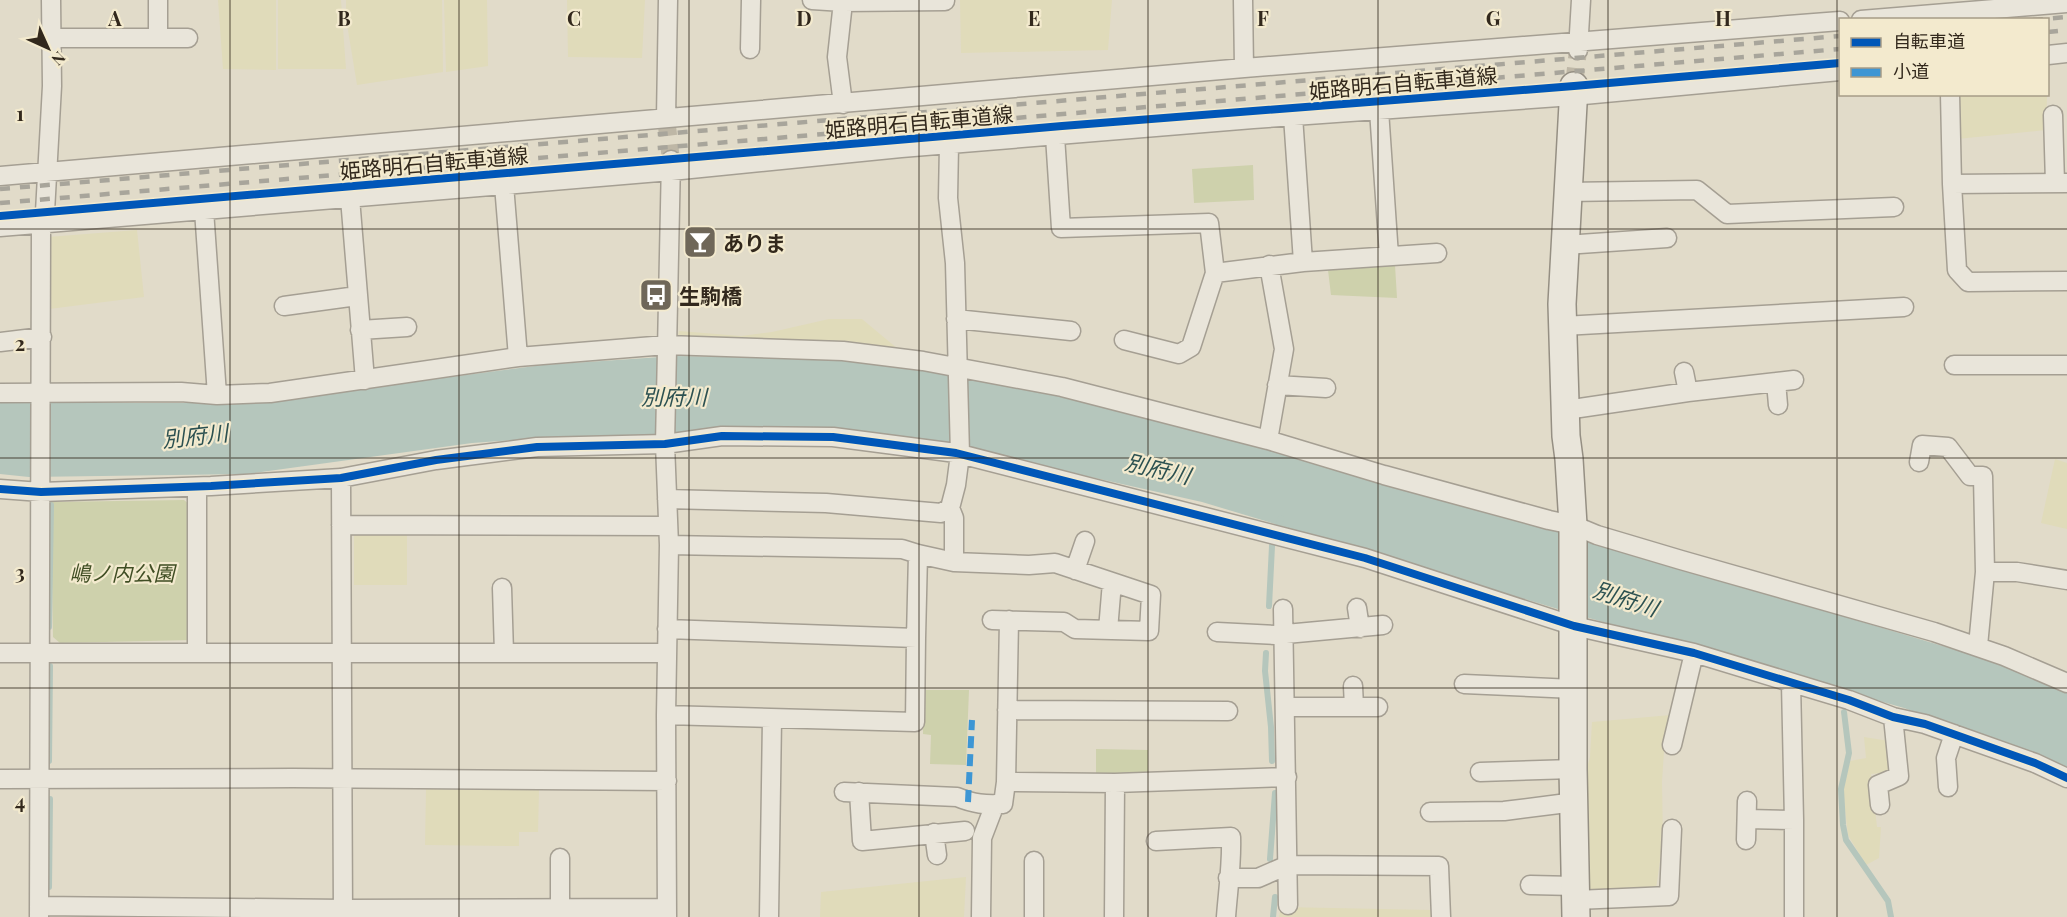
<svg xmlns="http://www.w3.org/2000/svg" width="2067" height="917" font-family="'Playfair Display','Noto Sans JP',serif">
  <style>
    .farmland { fill: #e0dbba }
    .green { fill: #ced1ac }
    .water { fill: #b5c6bc }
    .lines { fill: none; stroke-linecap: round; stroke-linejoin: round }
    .stream { stroke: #b5c6bc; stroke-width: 6 }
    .street-tunnel { stroke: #beb7a6; stroke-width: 18; stroke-dasharray: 18 9; stroke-linecap: butt }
    .street-casing { stroke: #a59f93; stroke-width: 21 }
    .secondary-casing { stroke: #958f83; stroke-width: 30 }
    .street { stroke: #e9e5da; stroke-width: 18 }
    .secondary { stroke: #e9e5da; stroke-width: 27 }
    .rail { stroke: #a8a59b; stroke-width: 4.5; stroke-dasharray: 10 10; stroke-linecap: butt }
    .quiet { stroke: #3d96d4; stroke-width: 6; stroke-dasharray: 12 6; stroke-linecap: butt }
    .cycleway-casing { stroke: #f3eace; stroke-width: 11 }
    .cycleway { stroke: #0057b8; stroke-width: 8 }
    .grid { fill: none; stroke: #32281c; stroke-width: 1.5; stroke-opacity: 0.55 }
    .labels { text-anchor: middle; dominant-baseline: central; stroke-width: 4.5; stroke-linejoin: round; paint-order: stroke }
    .street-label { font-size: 21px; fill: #32281c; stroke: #f3eace }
    .poi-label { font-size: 21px; font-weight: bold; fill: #32281c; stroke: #f3eace; text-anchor: start }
    .park-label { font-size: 21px; font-style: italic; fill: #404e24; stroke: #f3eace }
    .water-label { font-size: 22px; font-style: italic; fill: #2c5151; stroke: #f3eace }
    .grid-label { font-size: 20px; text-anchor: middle; font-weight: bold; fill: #32281c; stroke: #f3eace; stroke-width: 4.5; stroke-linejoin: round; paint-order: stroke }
  </style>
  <rect width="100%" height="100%" fill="#e1dbc9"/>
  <path class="farmland" d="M 218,0 L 276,0 L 276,70 L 223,69 Z
    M 278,0 L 341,0 L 346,69 L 278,69 Z
    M 346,0 L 442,0 L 443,72 L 357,85 L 346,18 Z
    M 444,0 L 487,0 L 488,66 L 446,72 Z
    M 567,0 L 645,0 L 642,58 L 568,57 Z
    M 960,0 L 1112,0 L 1108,50 L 961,53 Z
    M 1956,95 L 2047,95 L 2046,130 L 1957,139 Z
    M 137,230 L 144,297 L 49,309 L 48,237 Z
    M 829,319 L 862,319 L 898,349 L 677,340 L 679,331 L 741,336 L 772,332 Z
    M 2055,459 L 2067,463 L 2067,529 L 2041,523 Z
    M 356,530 L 407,531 L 407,585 L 354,585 L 354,535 Z
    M 1671,715 L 1664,751 L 1662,782 L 1663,839 L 1656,889 L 1587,892 L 1584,778 L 1590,757 L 1592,722 Z
    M 1864,737 L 1889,741 L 1891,772 L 1871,774 L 1877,827 L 1881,827 L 1879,858 L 1866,865 L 1848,835 L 1844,800 L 1844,787 L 1850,761 L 1866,758 Z
    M 426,789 L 539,790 L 538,832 L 519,832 L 519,846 L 425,845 Z
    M 966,877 L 964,917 L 820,917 L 821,892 Z
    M 1281,907 L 1433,910 L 1433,917 L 1279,917 Z"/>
  <path class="green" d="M 1253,165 L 1254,200 L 1194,203 L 1192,169 Z
    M 1395,265 L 1397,298 L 1331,295 L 1328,270 Z
    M 184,500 L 190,505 L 192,640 L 60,643 L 53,637 L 51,502 Z
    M 923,690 L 969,690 L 966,765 L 930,764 L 931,735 L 923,734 Z
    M 1096,749 L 1148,750 L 1148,776 L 1096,776 Z"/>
  <path class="water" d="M 676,356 L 842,359 L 959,372 L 1229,438 L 1558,531 L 1976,656 L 2067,691 L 2067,767 L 1904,708 L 1561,610 L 1202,502 L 957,447 L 660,436 L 571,436 L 472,443 L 247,474 L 29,477 L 0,474 L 0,401 L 28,403 L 250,403 L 543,365 Z"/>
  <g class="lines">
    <path class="stream" d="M 1269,606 L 1272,546 L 1281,518
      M 49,627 L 51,505
      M 1266,653 L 1265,671 L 1271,727 L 1272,761
      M 1844,712 L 1849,753 L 1841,789 L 1843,825 L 1846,840 L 1888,901 L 1891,917
      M 49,761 L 50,666
      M 1270,859 L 1275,793
      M 49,887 L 50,799
      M 1273,917 L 1275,897"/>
    <path class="street-tunnel" d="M 1574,86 L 1578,50
      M 666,118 L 671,160"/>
    <defs>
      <path id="street" d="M 158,0 L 158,38
        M 812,0 L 843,2 L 945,1
        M 1243,0 L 1244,68
        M 843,2 L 837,57 L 843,104
        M 1861,20 L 2067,3
        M 51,38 L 188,38
        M 750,49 L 751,0
        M 1578,50 L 1581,0
        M 2048,55 L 2067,53
        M 1950,94 L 1952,184
        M 1379,110 L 1389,256
        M 2053,115 L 2055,183
        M 1293,116 L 1303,262
        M 666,118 L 668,0
        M 1055,136 L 1061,228 L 1209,223 L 1215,273 L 1191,347 L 1179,354 L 1124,340
        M 0,176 L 1244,68 L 1840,21
        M 2067,183 L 1952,184 L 1957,270 L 1968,282 L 2067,281
        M 504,185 L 518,357
        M 1567,192 L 1697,190 L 1727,214 L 1894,207
        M 350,198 L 365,380
        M 204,210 L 217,395
        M 0,227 L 671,171 L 901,148 L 1253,119 L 1573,96 L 1840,71
        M 1565,245 L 1667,238
        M 1215,273 L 1303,262 L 1437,253
        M 284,306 L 357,296
        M 956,319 L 1071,331
        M 1563,326 L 1904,307
        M 360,330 L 407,327
        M 0,342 L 42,337
        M 1954,365 L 2067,365
        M 1684,372 L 1688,392
        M 1776,382 L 1778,405
        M 1277,385 L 1326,388
        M 0,393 L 181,392 L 217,395 L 270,393 L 518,357 L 666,345 L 843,351 L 923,361 L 1062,387 L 1268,440 L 1384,475 L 1549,520 L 1573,525 L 1597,535 L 1681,560 L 1934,632 L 2004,656 L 2067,683
        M 1566,410 L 1688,392 L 1794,380
        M 1268,440 L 1284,349 L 1269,265
        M 1919,462 L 1922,445 L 1948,447 L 1970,476 L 1983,476 L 1985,572
        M 341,478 L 343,917
        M 197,487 L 197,653
        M 0,489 L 41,492 L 211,486 L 341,478 L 436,460 L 537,447 L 665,444 L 722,436 L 833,437 L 956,453 L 1365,558 L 1574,626 L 1694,653 L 1849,700 L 1893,717 L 1925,724 L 2035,763 L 2067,778
        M 667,499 L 826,503 L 941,513 L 950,508
        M 341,525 L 667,526
        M 669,545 L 902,549 L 918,554 L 954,562 L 954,518 L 950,508 L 956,485 L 960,454 L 955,263 L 948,198 L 949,145
        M 954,562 L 1029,565 L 1055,563 L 1151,595 L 1149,631 L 1075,629 L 1064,622 L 992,620
        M 1075,570 L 1085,541
        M 502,588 L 504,653
        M 1357,608 L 1360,628
        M 1283,609 L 1288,905
        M 667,629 L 916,638 L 918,554
        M 1108,630 L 1112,582
        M 1217,632 L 1275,635 L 1383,625
        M 1978,646 L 1985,572 L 2017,572 L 2067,580
        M 0,653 L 667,653
        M 1464,684 L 1574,689
        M 1353,686 L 1354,707
        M 1286,707 L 1378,707
        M 1007,710 L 1228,711
        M 666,715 L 915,722 L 916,638
        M 1672,745 L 1694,653
        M 1480,772 L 1573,769
        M 0,779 L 293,778 L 667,781
        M 1006,782 L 1009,620
        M 1948,787 L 1946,758 L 1954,734
        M 844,792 L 957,797 C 974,804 985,805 1003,804 L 1006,782 L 1115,783 L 1287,777
        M 859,792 L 862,841 L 965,831
        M 1880,805 L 1878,785 L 1899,776 L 1893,717
        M 1430,812 L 1504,811 L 1575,802
        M 1747,819 L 1794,820 L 1791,683
        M 1794,820 L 1794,917
        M 934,833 L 937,855
        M 1746,840 L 1747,801
        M 1156,841 L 1231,837 C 1232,864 1228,890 1226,917
        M 560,858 L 560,909
        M 1228,878 L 1258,878 L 1288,865 L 1439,866 L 1441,917
        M 1530,885 L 1575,886
        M 1576,900 L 1669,896 L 1672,829
        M 39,906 L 344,909 L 667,908
        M 39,917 L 41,233 L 45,212 L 52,86 L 51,0
        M 667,917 L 666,715 L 669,545 L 665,444 L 671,160
        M 769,917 L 772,719
        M 981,917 L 982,838 L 995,804
        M 1034,917 L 1034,861
        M 1114,917 L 1115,783"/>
      <path id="secondary" d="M 1574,86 L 1562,304 L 1566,436 L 1569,459 L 1573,525 L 1573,769 L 1576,917"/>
    </defs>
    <use href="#street" class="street-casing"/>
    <use href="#secondary" class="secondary-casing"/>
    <use href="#street" class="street"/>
    <use href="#secondary" class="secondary"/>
    <path class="rail" d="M 2033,20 L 2067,17
      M 2048,32 L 2067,30
      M 0,189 L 1840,36
      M 0,203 L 1840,49"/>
    <path class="quiet" d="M 968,802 L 972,720"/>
    <defs>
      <path id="cycleway" d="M 0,216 L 1062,126 L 1574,86 L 1840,63
        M 0,489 L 41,492 L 211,486 L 341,478 L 436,460 L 537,447 L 665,444 L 722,436 L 833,437 L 956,453 L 1365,558 L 1574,626 L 1694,653 L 1849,700 L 1893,717 L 1925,724 L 2035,763 L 2067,778"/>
    </defs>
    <use href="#cycleway" class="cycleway-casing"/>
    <use href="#cycleway" class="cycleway"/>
  </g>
  <path class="grid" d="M 230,0 L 230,917M 459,0 L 459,917M 689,0 L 689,917M 919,0 L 919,917M 1148,0 L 1148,917M 1378,0 L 1378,917M 1608,0 L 1608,917M 1837,0 L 1837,917M 0,229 L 2067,229M 0,458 L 2067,458M 0,688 L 2067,688"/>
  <defs>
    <symbol id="bar-square" viewBox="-11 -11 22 22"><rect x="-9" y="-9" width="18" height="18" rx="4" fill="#6f6759" stroke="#f3eace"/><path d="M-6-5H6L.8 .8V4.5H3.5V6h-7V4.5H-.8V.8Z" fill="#fff"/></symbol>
    <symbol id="bus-square" viewBox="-11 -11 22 22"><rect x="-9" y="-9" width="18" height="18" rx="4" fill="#6f6759" stroke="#f3eace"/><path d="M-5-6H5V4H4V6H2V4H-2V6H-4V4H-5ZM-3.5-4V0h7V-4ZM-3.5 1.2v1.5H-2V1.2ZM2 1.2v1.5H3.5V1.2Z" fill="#fff"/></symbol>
  </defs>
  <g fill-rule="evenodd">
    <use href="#bar-square" x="681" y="223" width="38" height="38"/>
    <use href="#bus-square" x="637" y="276" width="38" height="38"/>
  </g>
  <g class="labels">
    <g class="street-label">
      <text transform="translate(1403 82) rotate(-5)">姫路明石自転車道線</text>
      <text transform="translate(919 121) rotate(-5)">姫路明石自転車道線</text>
      <text transform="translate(434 162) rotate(-5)">姫路明石自転車道線</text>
    </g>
    <g class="poi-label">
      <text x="723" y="242">ありま</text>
      <text x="679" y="295">生駒橋</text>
    </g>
    <g class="park-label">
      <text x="122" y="572">嶋ノ内公園</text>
    </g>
    <g class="water-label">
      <text x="674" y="396">別府川</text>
      <text transform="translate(195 435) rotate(-6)">別府川</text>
      <text transform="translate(1158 468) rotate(13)">別府川</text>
      <text transform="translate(1626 598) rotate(18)">別府川</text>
    </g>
  </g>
  <g class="grid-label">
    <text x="115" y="26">A</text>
    <text x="344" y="26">B</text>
    <text x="574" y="26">C</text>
    <text x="804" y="26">D</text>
    <text x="1034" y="26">E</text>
    <text x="1263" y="26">F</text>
    <text x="1493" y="26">G</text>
    <text x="1723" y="26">H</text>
    <text x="20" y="121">1</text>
    <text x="20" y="351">2</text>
    <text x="20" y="580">3</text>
    <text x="20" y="809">4</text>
  </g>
  <rect x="1839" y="18" width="210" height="78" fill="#f3eace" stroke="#a69c87" stroke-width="1.5"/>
  <rect x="1851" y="38" width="30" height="9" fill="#0057b8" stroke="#a69c87" stroke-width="1.5"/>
  <text x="1893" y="48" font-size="18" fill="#32281c">自転車道</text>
  <rect x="1851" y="68" width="30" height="9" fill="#3d96d4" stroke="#a69c87" stroke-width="1.5"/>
  <text x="1893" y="78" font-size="18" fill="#32281c">小道</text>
  <g transform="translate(48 48) rotate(135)" stroke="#f3eace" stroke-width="4.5" paint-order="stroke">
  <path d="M0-4.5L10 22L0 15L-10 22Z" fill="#32281c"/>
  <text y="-9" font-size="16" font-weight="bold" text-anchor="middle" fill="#32281c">N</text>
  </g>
</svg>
